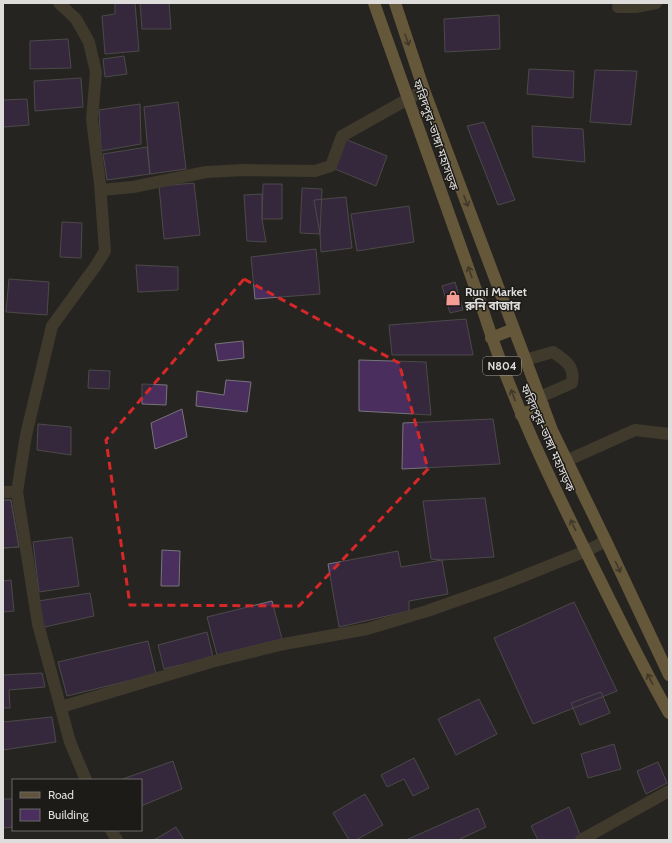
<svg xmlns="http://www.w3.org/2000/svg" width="672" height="843" font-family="Cabin,'Noto Sans Bengali',sans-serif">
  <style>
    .building { fill: #4a2e5d; stroke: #777579 }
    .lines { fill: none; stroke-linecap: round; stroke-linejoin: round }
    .minor { stroke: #60543d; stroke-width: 12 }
    .highway { stroke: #b29459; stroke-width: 12 }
    .oneway { stroke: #605135 }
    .marked { fill: none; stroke: #d62828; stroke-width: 3; stroke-dasharray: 8 5; stroke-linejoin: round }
    .labels { text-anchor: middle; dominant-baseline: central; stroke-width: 3; stroke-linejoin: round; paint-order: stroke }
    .shield { fill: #1d1b18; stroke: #a4a3a0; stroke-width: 1 }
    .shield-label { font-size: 11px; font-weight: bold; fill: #dedddb }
    .street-label { font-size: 12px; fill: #dedddb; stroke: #1d1b18 }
    .poi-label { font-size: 12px; font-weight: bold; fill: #dedddb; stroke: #1d1b18; text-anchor: start }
  </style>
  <rect width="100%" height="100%" fill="#262521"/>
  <path class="building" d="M 115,3 L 135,3 L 139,51 L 105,54 L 102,16 L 115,14 Z
    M 140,3 L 169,3 L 171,29 L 142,29 Z
    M 499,15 L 500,49 L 445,52 L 444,19 Z
    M 68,39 L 71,68 L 30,69 L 30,41 Z
    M 124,56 L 127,74 L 105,77 L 103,59 Z
    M 529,69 L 574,71 L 573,98 L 527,94 Z
    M 595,70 L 637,71 L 631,125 L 590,122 Z
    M 81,78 L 83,107 L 35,111 L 34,81 Z
    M 27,99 L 29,125 L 3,127 L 3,100 Z
    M 178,102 L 186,169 L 150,174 L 144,107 Z
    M 140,104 L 141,144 L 101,151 L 99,110 Z
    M 484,122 L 515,200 L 498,205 L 467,126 Z
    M 532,126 L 583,129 L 585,162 L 533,157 Z
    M 345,139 L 387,156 L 376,186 L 335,169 Z
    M 147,147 L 150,174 L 107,180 L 103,154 Z
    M 194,183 L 200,235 L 164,239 L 159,186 Z
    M 263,184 L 282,184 L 282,219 L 262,219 Z
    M 302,188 L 322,189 L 320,234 L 300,233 Z
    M 262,194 L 262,219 L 266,242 L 247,241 L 244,195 Z
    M 346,197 L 352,248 L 321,252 L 320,234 L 314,200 Z
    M 409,206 L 414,242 L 357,251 L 351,214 Z
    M 62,222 L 82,223 L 81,258 L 60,257 Z
    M 316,249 L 320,294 L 255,299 L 251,257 Z
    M 136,265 L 178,267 L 178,290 L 138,292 Z
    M 9,279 L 49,282 L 47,315 L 6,312 Z
    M 455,282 L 463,310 L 450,313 L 442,286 Z
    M 466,319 L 473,355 L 392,355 L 389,325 Z
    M 243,341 L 244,358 L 218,361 L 215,344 Z
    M 359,360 L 426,362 L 431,415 L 359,411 Z
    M 89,370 L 110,371 L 109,389 L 88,388 Z
    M 226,380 L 251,382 L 247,412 L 196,406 L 197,391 L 224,395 Z
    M 142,384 L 167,385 L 166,405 L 142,404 Z
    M 182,409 L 187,437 L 155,449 L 151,423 Z
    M 493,419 L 500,464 L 402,469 L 403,423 Z
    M 38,424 L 71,427 L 71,455 L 37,450 Z
    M 485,498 L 494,557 L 442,560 L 431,559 L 423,501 Z
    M 3,500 L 11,500 L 19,547 L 3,548 Z
    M 3,500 L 11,500 L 19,547 L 3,548 Z
    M 72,537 L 79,586 L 39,592 L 33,542 Z
    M 162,550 L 180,551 L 179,586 L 161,586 Z
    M 398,551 L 401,567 L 442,560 L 448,594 L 409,601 L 409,611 L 339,627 L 328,564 Z
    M 11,580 L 14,611 L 3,612 L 3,581 Z
    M 90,593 L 94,616 L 40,628 L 38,601 Z
    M 272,601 L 282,639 L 217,655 L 207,617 Z
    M 574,602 L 617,691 L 533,724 L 494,638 Z
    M 207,632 L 213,657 L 164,669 L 158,645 Z
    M 148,641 L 156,674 L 67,696 L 58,662 Z
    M 42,673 L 45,687 L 9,690 L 10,708 L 3,708 L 3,675 Z
    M 601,692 L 610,713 L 580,725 L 571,703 Z
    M 479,699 L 497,734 L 456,755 L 438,719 Z
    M 52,717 L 56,742 L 3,750 L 3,722 Z
    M 614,744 L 621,769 L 588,778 L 581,754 Z
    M 414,758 L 429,788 L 413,796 L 404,779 L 387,787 L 381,775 Z
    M 173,761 L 182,789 L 141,806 L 141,780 L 120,780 Z
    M 658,762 L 667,783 L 646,794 L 637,771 Z
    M 365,794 L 383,825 L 356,840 L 349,840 L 333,813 Z
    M 3,799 L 13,799 L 13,827 L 3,828 Z
    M 569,807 L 581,837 L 575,840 L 538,840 L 531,826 Z
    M 478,808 L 486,827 L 458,840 L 406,840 Z
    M 176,827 L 184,840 L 154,840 Z"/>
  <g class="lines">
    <path class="minor" d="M 59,3 L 76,19 L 89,42 L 96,72 L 92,119 L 100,184 L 105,251 L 95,267 L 52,326 L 26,435 L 17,492 L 38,624 L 70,742 L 86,780
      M 618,7 L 636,7 L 656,3
      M 101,190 L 133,187 L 206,172 L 245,170 L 315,171 L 331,166 L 342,136 L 424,90
      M 525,360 L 553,352 C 566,361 575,366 572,383 L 540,397
      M 566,461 L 635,430 L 669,434
      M 3,492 L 17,492
      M 61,707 L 211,662 L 284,644 L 367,629 L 427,611 L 501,585 L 586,551 L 606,541
      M 111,830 L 117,840
      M 581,840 L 669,791"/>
    <path class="highway" d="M 374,3 L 481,304 C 510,398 553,486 597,574 C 620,620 643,668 669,713
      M 395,3 L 424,90 L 552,430 L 606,541 L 669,675
      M 491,338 L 514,329
      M 521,415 L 543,405"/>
  </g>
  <defs><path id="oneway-shaft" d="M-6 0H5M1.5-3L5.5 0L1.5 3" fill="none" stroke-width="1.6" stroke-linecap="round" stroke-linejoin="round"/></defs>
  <g class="oneway">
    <use href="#oneway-shaft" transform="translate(407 40) rotate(71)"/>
    <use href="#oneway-shaft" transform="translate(466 201) rotate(69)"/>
    <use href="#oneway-shaft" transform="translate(470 272) rotate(-109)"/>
    <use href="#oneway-shaft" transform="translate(513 395) rotate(-111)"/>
    <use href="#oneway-shaft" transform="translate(573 525) rotate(-116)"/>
    <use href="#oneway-shaft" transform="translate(618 567) rotate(65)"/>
    <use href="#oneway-shaft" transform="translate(650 679) rotate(-117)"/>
  </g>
  <path d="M0 0H672V843H0ZM 244,279 L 399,363 L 428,469 L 299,606 L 130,605 L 106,440 Z" fill="#262521" fill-opacity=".55" fill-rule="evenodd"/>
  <path class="marked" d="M 244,279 L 399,363 L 428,469 L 299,606 L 130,605 L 106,440 Z"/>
  <defs>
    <symbol id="shop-bare" viewBox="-9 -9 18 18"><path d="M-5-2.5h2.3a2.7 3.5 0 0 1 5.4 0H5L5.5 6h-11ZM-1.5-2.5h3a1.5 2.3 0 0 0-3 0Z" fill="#f59c95" stroke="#1d1b18" stroke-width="2.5" paint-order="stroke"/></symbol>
  </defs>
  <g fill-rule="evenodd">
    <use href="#shop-bare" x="442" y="287" width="22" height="22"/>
  </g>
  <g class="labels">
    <rect class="shield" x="483" y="357" width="38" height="18" rx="3"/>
    <g class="shield-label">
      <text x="502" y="366">N804</text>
    </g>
    <g class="street-label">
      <text transform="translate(436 135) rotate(71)">ফরিদপুর-ভাঙ্গা মহাসড়ক</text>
      <text transform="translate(548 438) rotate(66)">ফরিদপুর-ভাঙ্গা মহাসড়ক</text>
    </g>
    <g class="poi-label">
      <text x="465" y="291">Runi Market<tspan x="465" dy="14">রুনি বাজার</tspan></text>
    </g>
  </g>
  <rect width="672" height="843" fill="none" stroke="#dedddb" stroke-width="8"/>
  <rect x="12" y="779" width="130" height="52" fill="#1d1b18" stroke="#6a6966"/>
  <rect x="20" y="792" width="20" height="6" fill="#60543d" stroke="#6a6966"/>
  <text x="48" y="799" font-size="12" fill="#dedddb">Road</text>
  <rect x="20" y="809" width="20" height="12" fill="#4a2e5d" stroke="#6a6966"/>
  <text x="48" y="819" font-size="12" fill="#dedddb">Building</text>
</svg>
